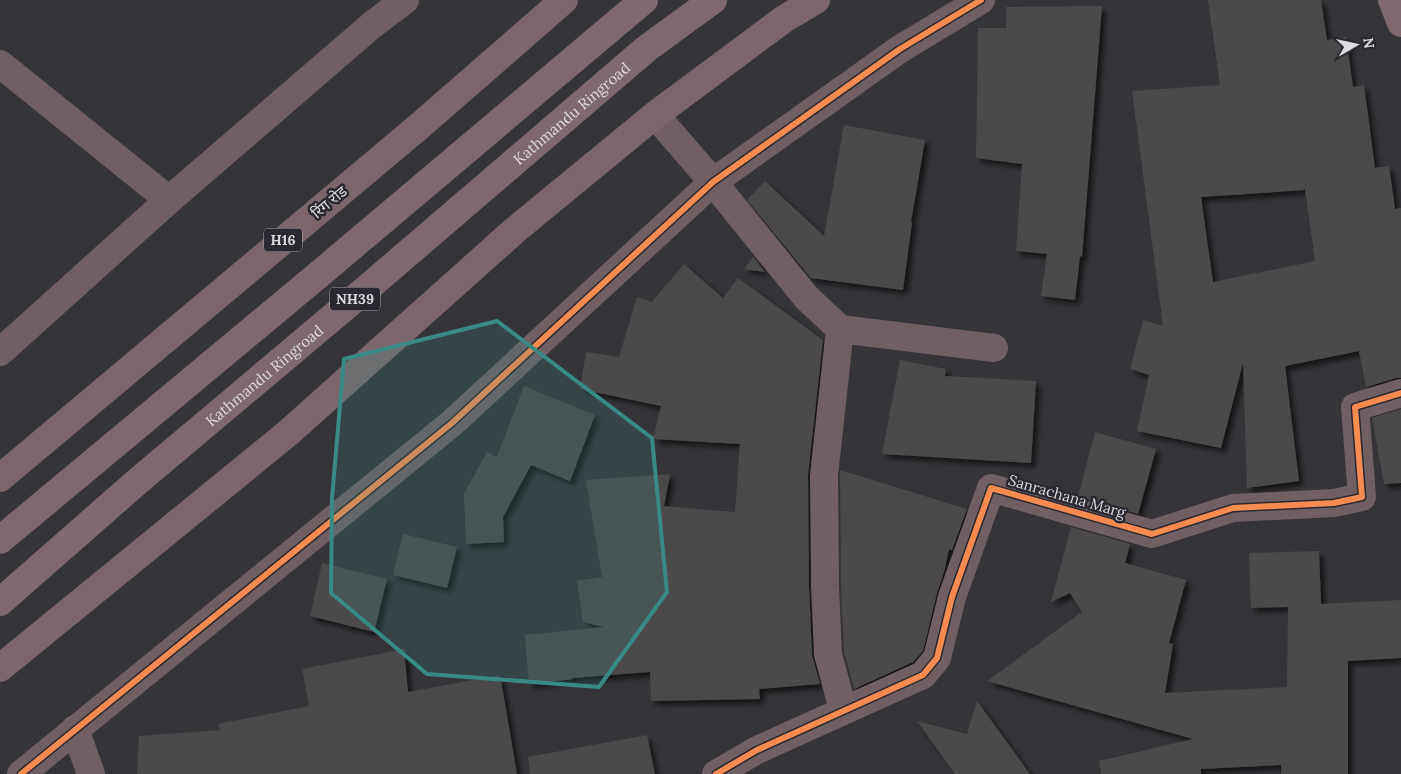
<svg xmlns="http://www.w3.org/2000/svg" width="1401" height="774" font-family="Lora,'Noto Sans Devanagari',serif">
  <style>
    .building { fill: #4b494a; fill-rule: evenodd; filter: url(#shadow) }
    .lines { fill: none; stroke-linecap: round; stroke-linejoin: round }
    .minor { stroke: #706063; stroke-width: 28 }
    .primary { stroke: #7b676b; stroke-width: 28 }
    .trunk { stroke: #7e6a6e; stroke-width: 28 }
    .cycleway-casing { stroke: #2a2830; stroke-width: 9 }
    .cycleway { stroke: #f68b52; stroke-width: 6 }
    .marked { fill: #388a85; fill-opacity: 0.2; stroke: #388a85; stroke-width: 4; stroke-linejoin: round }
    .labels { text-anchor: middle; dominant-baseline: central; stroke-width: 5; stroke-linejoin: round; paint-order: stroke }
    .shield { fill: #2a2830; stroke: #a7a5ab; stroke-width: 1 }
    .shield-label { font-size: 14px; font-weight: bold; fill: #dcdbe0 }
    .street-label { font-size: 15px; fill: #dcdbe0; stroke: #2a2830 }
  </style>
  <defs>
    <filter id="shadow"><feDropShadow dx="4.5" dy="4.5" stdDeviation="2.5" flood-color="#0009"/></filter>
  </defs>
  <rect width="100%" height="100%" fill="#353438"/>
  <path class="building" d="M 1208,0 L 1321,0 L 1327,40 L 1346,37 L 1353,87 L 1364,85 L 1375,168 L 1389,166 L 1395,209 L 1401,208 L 1401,378 L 1396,378 L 1366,387 L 1359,351 L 1285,366 L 1299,481 L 1247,488 L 1243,363 L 1221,448 L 1137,431 L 1149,375 L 1130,369 L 1143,320 L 1163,326 L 1132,91 L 1220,85 ZM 1305,190 L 1315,261 L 1213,282 L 1201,197 Z
    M 1102,6 L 1082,257 L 1080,256 L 1075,300 L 1041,296 L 1047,254 L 1016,251 L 1022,164 L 976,158 L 978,28 L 1006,28 L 1006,7 Z
    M 844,125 L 925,140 L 911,222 L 912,223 L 903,290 L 811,278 L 747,200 L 765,181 L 824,236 Z
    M 753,257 L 765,272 L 744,269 Z
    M 684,264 L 723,298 L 738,278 L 823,340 L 808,475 L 809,586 L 812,655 L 820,684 L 759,689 L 760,699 L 651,701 L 650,672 L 572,678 L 573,679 L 529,684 L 525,635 L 604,627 L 583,622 L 577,581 L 602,577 L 586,480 L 670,474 L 664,506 L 735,512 L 740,444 L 653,439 L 661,406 L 580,389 L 586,352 L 619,357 L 637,297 L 652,302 Z
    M 900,360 L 946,369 L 945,376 L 1036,381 L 1031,463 L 882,454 Z
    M 524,386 L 595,415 L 570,481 L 531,465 L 503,517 L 504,542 L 466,544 L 464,494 L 487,452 L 497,457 Z
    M 1401,409 L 1401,483 L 1384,484 L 1372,418 Z
    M 1095,432 L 1156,449 L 1138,514 L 1078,497 Z
    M 840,470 L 967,509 L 952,550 L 949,549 L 944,572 L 937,593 L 923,651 L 913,662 L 854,689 L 844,652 L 841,586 Z
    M 1071,527 L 1130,544 L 1125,563 L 1186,580 L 1169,643 L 1173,644 L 1165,693 L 1287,687 L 1288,607 L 1251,608 L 1249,553 L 1319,551 L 1321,604 L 1401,600 L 1401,658 L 1348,661 L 1348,774 L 1281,774 L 1281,765 L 1201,769 L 1201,774 L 1101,774 L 1099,761 L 1193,739 L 987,681 L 1038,644 L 1040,644 L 1040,642 L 1082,612 L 1070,593 L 1051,602 Z
    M 403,534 L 457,547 L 447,588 L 393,575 Z
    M 322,563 L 387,579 L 374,632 L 310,616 Z
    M 404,649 L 408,692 L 500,675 L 517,774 L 137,774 L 139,736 L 220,730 L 218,724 L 309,706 L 302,669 Z
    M 977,701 L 1030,774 L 955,774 L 917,721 L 967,734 Z
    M 647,735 L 655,774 L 530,774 L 528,757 Z"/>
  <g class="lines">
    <path class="minor" d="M 0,64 L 169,200
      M 655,115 L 713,182 L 806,297 L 840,329 L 824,475 L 825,586 L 828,654 L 843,710
      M 840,329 L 994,348
      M 0,352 L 169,200 L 372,25 L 405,0
      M 75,729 L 91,774
      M 21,774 L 452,423 L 713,182 L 900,49 L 981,0
      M 716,774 L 757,750 L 923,675 L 937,658 L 952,597 L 991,488 L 1152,534 L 1233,508 L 1334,503 L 1362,497 L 1355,407 L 1401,393"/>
    <path class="primary" d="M 0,478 L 416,129 L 564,0
      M 0,668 L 288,433 L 514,231 L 655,115 L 784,19 L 816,0"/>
    <g class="trunk">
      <path d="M 1392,0 L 1401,23"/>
      <path d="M 0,540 L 317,276 L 644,0"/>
      <path id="s1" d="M 0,602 L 138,481 L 365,290 L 646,49 L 713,0"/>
    </g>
    <defs>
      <path id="cycleway" d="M 21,774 L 452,423 L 713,182 L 900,49 L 981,0
        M 716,774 L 757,750 L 923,675 L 937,658 L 952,597 L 991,488 L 1152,534 L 1233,508 L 1334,503 L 1362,497 L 1355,407 L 1401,393"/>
    </defs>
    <use href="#cycleway" class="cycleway-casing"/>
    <use href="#cycleway" class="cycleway"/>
  </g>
  <path class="marked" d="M 497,321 L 652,438 L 667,592 L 599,687 L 427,674 L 331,593 L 332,498 L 344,359 Z"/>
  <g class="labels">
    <g class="shield">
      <rect x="264" y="228.5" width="38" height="23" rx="4"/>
      <rect x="330" y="287.5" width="50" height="23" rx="4"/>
    </g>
    <g class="shield-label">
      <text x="283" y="240">H16</text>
      <text x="355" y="299">NH39</text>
    </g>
    <g class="street-label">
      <text stroke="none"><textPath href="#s1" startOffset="752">Kathmandu Ringroad</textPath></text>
      <text transform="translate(329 202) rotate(-40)">रिंग रोड</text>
      <text stroke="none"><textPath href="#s1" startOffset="348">Kathmandu Ringroad</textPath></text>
      <text transform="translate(1067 496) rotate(16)">Sanrachana Marg</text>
    </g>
  </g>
  <g transform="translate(1356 45) rotate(81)" stroke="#2a2830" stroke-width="4" paint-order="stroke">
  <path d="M0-4L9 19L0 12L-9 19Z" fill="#dcdbe0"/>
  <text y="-8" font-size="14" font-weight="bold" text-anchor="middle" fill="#dcdbe0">N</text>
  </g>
</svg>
